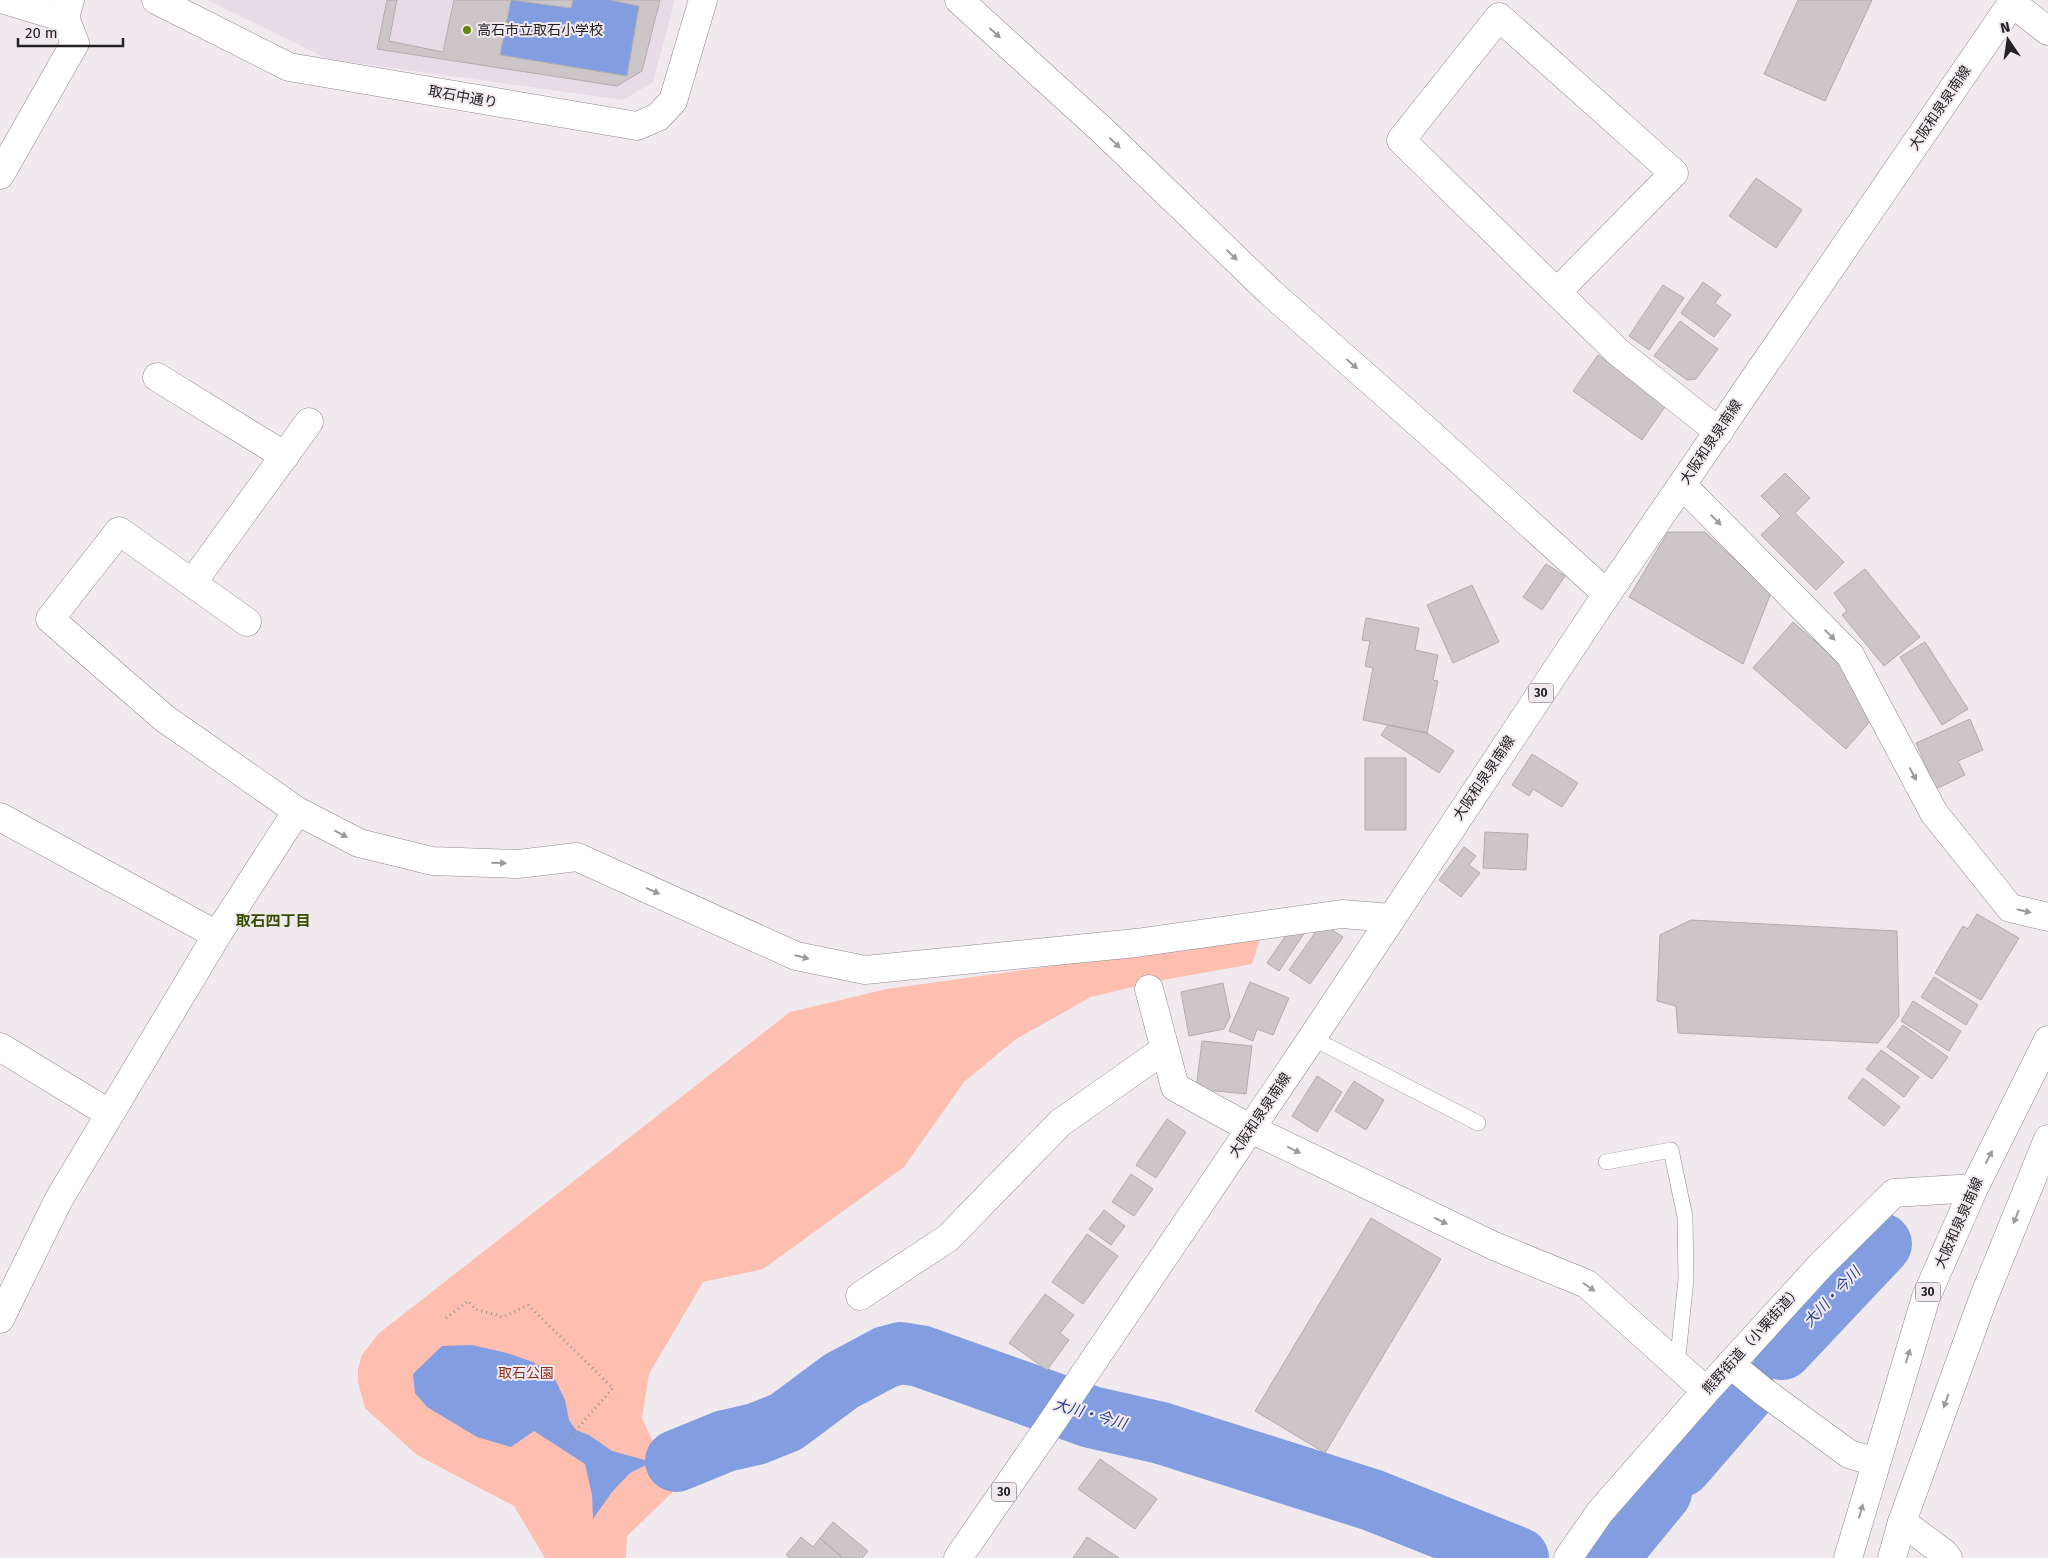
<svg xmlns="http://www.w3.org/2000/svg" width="2048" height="1558" font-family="'Fira Sans','Noto Sans JP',sans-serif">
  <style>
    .built { fill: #e7dce6 }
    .green { fill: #febeb0 }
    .water { fill: #839ee0 }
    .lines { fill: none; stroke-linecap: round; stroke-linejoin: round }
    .river { stroke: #839ee0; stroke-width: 62 }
    .building { fill: #cdc6c8; stroke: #b2abad }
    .service-casing { stroke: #8e898e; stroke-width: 16 }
    .minor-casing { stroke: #8e898e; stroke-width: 29 }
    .primary-casing { stroke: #8e898e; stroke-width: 29 }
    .path { stroke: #969296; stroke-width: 3; stroke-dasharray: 1 4; stroke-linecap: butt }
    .service { stroke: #fff; stroke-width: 15 }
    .minor { stroke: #fff; stroke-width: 28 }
    .primary { stroke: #fff; stroke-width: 28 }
    .oneway { fill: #9c9b9c }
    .poi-dot { fill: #618608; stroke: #f0eaef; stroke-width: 2 }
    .labels { text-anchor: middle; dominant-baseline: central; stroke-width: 4; stroke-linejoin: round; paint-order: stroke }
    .shield { fill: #f0eaef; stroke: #605d60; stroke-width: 1 }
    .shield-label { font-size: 12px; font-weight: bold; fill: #232123 }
    .poi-label { font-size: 14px; fill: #232123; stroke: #f0eaef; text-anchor: start }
    .street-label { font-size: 14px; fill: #232123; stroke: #f0eaef }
    .park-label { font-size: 14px; fill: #8e2f1d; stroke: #f0eaef }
    .neighbourhood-label { font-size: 15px; font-weight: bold; fill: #364d00; stroke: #f0eaef }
    .water-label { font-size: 15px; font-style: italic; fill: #2a4391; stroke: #f0eaef }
  </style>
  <rect width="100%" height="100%" fill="#f0eaef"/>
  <path class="built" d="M 207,0 L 675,0 L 653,82 L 623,100 L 328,59 Z"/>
  <path class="green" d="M 1261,937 L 1252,964 L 1158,981 L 1091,997 L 1016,1039 L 964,1082 L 904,1167 L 763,1269 L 703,1282 L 649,1374 L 642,1418 L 675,1490 L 627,1536 L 626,1558 L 545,1558 L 514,1506 L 417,1455 L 365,1408 L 358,1382 L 358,1368 L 362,1355 L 378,1334 L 790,1012 L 887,989 Z"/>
  <path class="water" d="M 511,0 L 570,8 L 573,0 L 610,0 L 639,6 L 627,76 L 500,55 Z
    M 472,1345 L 507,1353 L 533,1362 L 553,1375 L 565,1400 L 569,1420 L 576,1430 L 589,1435 L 612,1451 L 652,1462 L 630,1473 L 612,1492 L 593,1519 L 592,1495 L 585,1464 L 534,1431 L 511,1447 L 477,1437 L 427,1407 L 415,1393 L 413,1374 L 442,1346 Z"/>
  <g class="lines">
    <path class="river" d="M 1782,1349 L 1881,1244
      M 676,1461 L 725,1441 L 756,1434 L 786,1422 L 841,1381 L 886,1357 L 901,1353 L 920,1356 L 1091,1417 L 1161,1433 L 1372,1500 L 1518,1558
      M 1681,1466 L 1745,1392
      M 1607,1558 L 1661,1492"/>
  </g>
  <path class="building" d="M 387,0 L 397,0 L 389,41 L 443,52 L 454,0 L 573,0 L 571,8 L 511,0 L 500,55 L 627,76 L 639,6 L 610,0 L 660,0 L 642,71 L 617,86 L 377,49 Z
    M 1798,0 L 1872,0 L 1825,101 L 1764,74 Z
    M 1756,178 L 1802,210 L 1776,248 L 1729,216 Z
    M 1703,282 L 1721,295 L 1715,303 L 1731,315 L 1714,337 L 1681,313 Z
    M 1663,285 L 1684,298 L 1649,350 L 1629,336 Z
    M 1680,321 L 1718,349 L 1696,379 L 1687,380 L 1654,356 Z
    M 1598,355 L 1667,404 L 1642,440 L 1573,391 Z
    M 1785,473 L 1810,498 L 1795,513 L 1844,562 L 1816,590 L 1761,535 L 1781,516 L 1761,496 Z
    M 1668,532 L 1705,532 L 1771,593 L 1743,664 L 1629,597 Z
    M 1546,564 L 1565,576 L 1542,610 L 1523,597 Z
    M 1865,569 L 1920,637 L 1884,666 L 1842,615 L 1847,611 L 1834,593 Z
    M 1472,585 L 1499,642 L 1453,663 L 1427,605 Z
    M 1366,618 L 1419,628 L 1415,650 L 1438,655 L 1433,680 L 1438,681 L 1427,733 L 1363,720 L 1373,668 L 1365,666 L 1370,641 L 1362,640 Z
    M 1793,622 L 1839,662 L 1873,718 L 1846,749 L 1753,668 Z
    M 1925,642 L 1968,709 L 1942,725 L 1900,657 Z
    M 1970,719 L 1983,750 L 1958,761 L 1965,775 L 1936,789 L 1916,743 Z
    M 1388,725 L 1427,733 L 1454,751 L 1439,773 L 1381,735 Z
    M 1532,754 L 1578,783 L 1562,807 L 1533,789 L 1529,796 L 1512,785 Z
    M 1365,758 L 1406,758 L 1406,830 L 1365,830 Z
    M 1485,832 L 1528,834 L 1526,870 L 1483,868 Z
    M 1464,847 L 1476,856 L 1469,865 L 1480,873 L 1461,897 L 1439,880 Z
    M 1977,914 L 2019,938 L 1981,1000 L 1935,973 L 1963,926 L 1968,929 Z
    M 1691,920 L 1897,931 L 1899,1016 L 1878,1043 L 1678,1033 L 1676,1006 L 1657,1001 L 1660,935 Z
    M 1322,923 L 1343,937 L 1310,984 L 1289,970 Z
    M 1290,929 L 1307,929 L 1279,971 L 1267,963 Z
    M 1934,977 L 1978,1005 L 1966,1025 L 1921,997 Z
    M 1250,982 L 1289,998 L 1273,1035 L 1257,1029 L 1253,1041 L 1229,1031 Z
    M 1223,983 L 1230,1017 L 1224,1029 L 1189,1036 L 1181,992 Z
    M 1913,1001 L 1961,1031 L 1949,1051 L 1901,1021 Z
    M 1903,1025 L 1948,1057 L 1932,1079 L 1887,1047 Z
    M 1202,1041 L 1252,1046 L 1246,1094 L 1196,1089 Z
    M 1881,1050 L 1919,1077 L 1904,1097 L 1866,1069 Z
    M 1317,1076 L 1342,1092 L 1317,1132 L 1292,1116 Z
    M 1863,1078 L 1900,1107 L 1884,1126 L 1848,1098 Z
    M 1354,1081 L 1384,1100 L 1366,1130 L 1335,1111 Z
    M 1167,1119 L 1186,1132 L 1156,1178 L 1136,1165 Z
    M 1131,1174 L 1153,1189 L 1134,1216 L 1112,1202 Z
    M 1104,1210 L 1125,1226 L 1111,1245 L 1089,1229 Z
    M 1371,1218 L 1441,1259 L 1325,1453 L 1255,1411 Z
    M 1087,1234 L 1118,1256 L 1083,1304 L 1052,1282 Z
    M 1045,1294 L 1074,1315 L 1060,1333 L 1069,1340 L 1047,1370 L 1009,1343 Z
    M 1100,1459 L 1157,1499 L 1135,1529 L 1078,1489 Z
    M 833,1522 L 868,1551 L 862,1558 L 843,1558 L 820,1538 Z
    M 801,1537 L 813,1547 L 820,1538 L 843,1558 L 790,1558 L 786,1555 Z
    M 1087,1537 L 1119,1558 L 1073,1558 Z"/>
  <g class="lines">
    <defs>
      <path id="service" d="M 1312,1038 L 1478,1123
        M 1606,1162 L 1671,1150 L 1685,1217 L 1686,1279 L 1677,1366"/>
      <path id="minor" d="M 5,0 L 65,18
        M 156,0 L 289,67 L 637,126 L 658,117 L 673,101 L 703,0
        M 959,0 L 1102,130 L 1270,292 L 1424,428 L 1607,594
        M 2012,3 L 2048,31
        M 0,175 L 75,43 L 65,18 L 70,0
        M 1557,292 L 1674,173 L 1499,17 L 1401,140 L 1618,352 L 1719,432
        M 157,377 L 285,456
        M 1682,485 L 1850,655 L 1934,813 L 2010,908 L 2048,917
        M 192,583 L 309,422
        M 247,622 L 119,531 L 50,619 L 164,718 L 297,811 L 359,843 L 432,861 L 518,864 L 577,857 L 796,956 L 865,970 L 1136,943 L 1342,914 L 1391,918
        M 0,817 L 217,935
        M 1149,989 L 1175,1087 L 1251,1129 L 1494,1246 L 1587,1284 L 1706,1391
        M 0,1047 L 110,1114
        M 860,1296 L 948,1238 L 1060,1123 L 1165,1049
        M 0,1319 L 59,1199 L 217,935 L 297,811
        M 1730,1364 L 1763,1391 L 1849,1454 L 1876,1462
        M 1902,1522 L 1944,1553 L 1948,1558
        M 1568,1558 L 1600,1512 L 1706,1391 L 1820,1266 L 1894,1193 L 1974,1188"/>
      <path id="primary" d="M 958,1558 L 1050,1425 L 1312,1038 L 1607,594 L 2014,0
        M 1848,1558 L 1926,1297 L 1974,1188 L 2048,1040
        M 1892,1558 L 1902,1522 L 1983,1299 L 2048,1139"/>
    </defs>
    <use href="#service" class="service-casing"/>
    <use href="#minor" class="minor-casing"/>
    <use href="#primary" class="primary-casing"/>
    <path class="path" d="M 446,1318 L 468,1301 L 475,1309 L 503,1317 L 528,1305 L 613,1388 L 560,1448"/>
    <use href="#service" class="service"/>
    <use href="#minor" class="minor"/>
    <use href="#primary" class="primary"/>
  </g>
  <defs><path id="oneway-solid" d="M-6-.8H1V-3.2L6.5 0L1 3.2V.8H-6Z" transform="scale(1.25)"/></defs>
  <g class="oneway">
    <use href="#oneway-solid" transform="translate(995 33) rotate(42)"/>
    <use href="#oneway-solid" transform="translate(1115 143) rotate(44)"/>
    <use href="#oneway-solid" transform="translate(1232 255) rotate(44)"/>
    <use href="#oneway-solid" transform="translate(1352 364) rotate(41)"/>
    <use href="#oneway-solid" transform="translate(1716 520) rotate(45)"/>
    <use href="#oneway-solid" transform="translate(1830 635) rotate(45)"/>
    <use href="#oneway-solid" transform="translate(1913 774) rotate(62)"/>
    <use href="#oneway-solid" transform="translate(341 834) rotate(28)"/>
    <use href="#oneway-solid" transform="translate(499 863) rotate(2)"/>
    <use href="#oneway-solid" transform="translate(653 891) rotate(24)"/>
    <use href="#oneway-solid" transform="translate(2024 911) rotate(13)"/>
    <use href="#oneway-solid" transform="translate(802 957) rotate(14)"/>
    <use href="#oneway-solid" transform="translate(1294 1150) rotate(26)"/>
    <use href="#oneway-solid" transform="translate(1989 1157) rotate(-63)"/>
    <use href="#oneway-solid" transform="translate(2016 1217) rotate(112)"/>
    <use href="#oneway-solid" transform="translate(1441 1221) rotate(26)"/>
    <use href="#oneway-solid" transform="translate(1589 1287) rotate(35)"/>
    <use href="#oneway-solid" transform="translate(1908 1356) rotate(-73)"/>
    <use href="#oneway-solid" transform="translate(1946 1401) rotate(110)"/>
    <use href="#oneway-solid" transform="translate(1861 1511) rotate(-74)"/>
  </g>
  <circle class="poi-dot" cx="467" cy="30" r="5"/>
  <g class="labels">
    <g class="shield">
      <rect x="1528.5" y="683.5" width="25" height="19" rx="4"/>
      <rect x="1915.5" y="1282.5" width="25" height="19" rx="4"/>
      <rect x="991.5" y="1482.5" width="25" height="19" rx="4"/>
    </g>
    <g class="shield-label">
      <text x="1541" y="693">30</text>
      <text x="1928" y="1292">30</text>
      <text x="1004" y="1492">30</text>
    </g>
    <g class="poi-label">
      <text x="477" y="30">高石市立取石小学校</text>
    </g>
    <g class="street-label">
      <text transform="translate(463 97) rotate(10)">取石中通り</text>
      <text transform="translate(1940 108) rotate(-56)">大阪和泉泉南線</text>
      <text transform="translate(1711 442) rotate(-56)">大阪和泉泉南線</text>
      <text transform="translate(1484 778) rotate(-56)">大阪和泉泉南線</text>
      <text transform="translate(1260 1115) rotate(-56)">大阪和泉泉南線</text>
      <text transform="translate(1959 1223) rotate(-66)">大阪和泉泉南線</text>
      <text transform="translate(1752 1340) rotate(-48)">熊野街道（小栗街道）</text>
    </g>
    <g class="park-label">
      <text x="526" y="1373">取石公園</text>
    </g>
    <g class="neighbourhood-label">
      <text x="273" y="921">取石四丁目</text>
    </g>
    <g class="water-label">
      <text transform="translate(1832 1297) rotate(-47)">大川・今川</text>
      <text transform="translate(1090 1414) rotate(16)">大川・今川</text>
    </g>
  </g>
  <g transform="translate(2008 40) rotate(347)" stroke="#f0eaef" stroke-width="4" paint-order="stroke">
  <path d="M0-4L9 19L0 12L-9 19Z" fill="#232123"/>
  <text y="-8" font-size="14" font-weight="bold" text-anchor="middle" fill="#232123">N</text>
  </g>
  <path d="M18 38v8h105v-8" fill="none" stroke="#232123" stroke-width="2.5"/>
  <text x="25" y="38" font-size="15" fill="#232123" stroke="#f0eaef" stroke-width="4" paint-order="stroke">20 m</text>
</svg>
